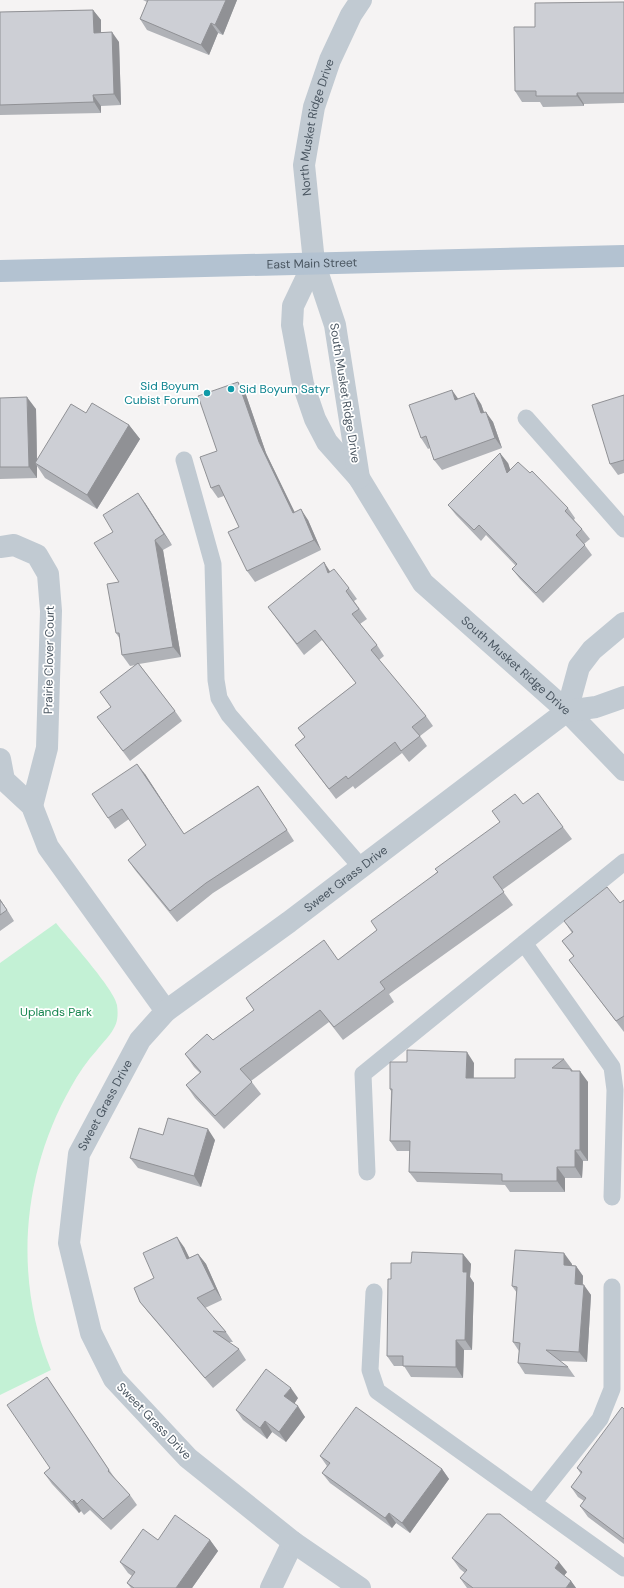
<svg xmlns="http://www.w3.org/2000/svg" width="624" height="1588" font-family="'DM Sans',sans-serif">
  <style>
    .green { fill: #c3f1d5 }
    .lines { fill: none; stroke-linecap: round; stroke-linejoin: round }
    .service { stroke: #c1cad2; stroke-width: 17 }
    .minor { stroke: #c1cad2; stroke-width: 22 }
    .primary { stroke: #b3c2d1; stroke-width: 22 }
    .wall { fill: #b0b2b7 }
    .shaded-wall { fill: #909195 }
    .building { fill: #cdcfd5; stroke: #909195 }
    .culture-dot { fill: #0f9aa8; stroke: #fff; stroke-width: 1.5 }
    .labels { text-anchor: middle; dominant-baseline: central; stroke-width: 3.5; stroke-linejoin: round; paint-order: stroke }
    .street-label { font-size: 12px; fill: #4a5661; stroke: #fff }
    .culture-label { font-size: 12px; fill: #0d838f; stroke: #fff; text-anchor: end }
    .park-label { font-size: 12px; fill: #17864f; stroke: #fff }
  </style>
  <rect width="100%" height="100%" fill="#f5f3f3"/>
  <path class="green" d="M 56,923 C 68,938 115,990 117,1005 C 118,1012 118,1020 115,1026 C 111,1035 103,1042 97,1050 C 87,1061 78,1074 71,1087 C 22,1173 13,1278 51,1370 L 0,1395 L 0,963 Z"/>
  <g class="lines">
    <path class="service" d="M 526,418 L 624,529
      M 184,460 L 213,564 L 216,680 L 219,698 L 229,715 L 361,867
      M 524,943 L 612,1067 L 615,1090 L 612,1197
      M 367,1172 L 363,1074 L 624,862
      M 374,1292 L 370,1370 L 377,1391 L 624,1568
      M 533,1503 L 600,1419 L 612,1389 L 612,1287"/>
    <g class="minor">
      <path id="s1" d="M 314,262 L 293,306 L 292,325 L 303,384 L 315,419 L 327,442 L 359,478 L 423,583 L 567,711 L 624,770"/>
      <path id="s2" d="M 359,478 L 335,325 L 314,262 L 304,165 L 314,107 L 330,60 L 351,15 L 361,0"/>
      <path d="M 0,547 L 14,545 L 37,555 L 48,574 L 51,611 L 47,748 L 32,806"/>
      <path d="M 567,711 L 579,667 L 592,650 L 624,623"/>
      <path d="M 0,759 L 4,780 L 32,806 L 48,847 L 166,1011"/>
      <path d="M 271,1588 L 293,1542"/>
      <path id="s3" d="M 360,1588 L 293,1542 L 188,1458 L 114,1379 L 91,1333 L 69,1243 L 79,1154 L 140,1040 L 166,1011 L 289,922 L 567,711 L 596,707 L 624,697"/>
    </g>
    <path class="primary" id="s4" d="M 0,271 L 624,256"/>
  </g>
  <path class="wall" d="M 143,0 L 237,0 L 223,35 L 218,33 L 209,55 L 147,30 L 140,19 L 147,2 Z
    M 624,2 L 624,103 L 584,104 L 584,106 L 543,107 L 540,102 L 522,102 L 515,91 L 535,27 Z
    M 93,10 L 101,20 L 101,32 L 119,42 L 121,105 L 101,106 L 101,113 L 0,115 L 0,12 Z
    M 238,382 L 245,392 L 266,453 L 294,512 L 308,520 L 321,550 L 255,582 L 247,571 L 239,527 L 224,496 L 218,498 L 211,488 L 217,451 Z
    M 624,395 L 624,473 L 618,475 L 610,464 Z
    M 0,398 L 36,409 L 37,460 L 86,413 L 129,425 L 140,439 L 97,509 L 45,478 L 37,466 L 37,478 L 0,479 Z
    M 458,399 L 481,404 L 484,412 L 493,422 L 502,448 L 442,470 L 434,460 L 430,448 L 428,449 L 421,438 Z
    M 508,463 L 510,470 L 530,473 L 568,508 L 575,518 L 574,520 L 582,529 L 590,539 L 584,544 L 592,555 L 543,603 L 520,579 L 512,569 L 516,566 L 486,535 L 481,541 L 456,515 L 448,505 Z
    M 145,503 L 172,545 L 163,550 L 181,657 L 139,664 L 175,711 L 182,721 L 130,761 L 97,717 L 111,707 L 100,692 L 136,665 L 130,666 L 122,655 L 120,639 L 116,633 L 119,582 L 113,532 Z
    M 330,572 L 349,588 L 357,599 L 354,601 L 367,619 L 360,624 L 377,645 L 384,656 L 379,660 L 426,716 L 433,726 L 420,736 L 427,746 L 409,762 L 402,753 L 355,789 L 353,786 L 336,799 L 295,745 L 305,737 L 298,728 L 356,683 L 322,640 L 304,655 L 268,607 Z
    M 145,774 L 184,834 L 258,786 L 294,841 L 213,893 L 177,922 L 135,870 L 128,860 L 146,845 L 129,819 L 115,829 L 108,818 Z
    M 523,804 L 563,827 L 572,839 L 502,890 L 513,905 L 389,994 L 394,1002 L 343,1040 L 329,1022 L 251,1081 L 261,1094 L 224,1129 L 195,1098 L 186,1085 L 200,1073 L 194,1067 L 185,1054 L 213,1040 L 254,1010 L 246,998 L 338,960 L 377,930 L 437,872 L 500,822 Z
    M 0,899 L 14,921 L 0,931 Z
    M 624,900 L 624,1032 L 569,960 L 574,957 L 562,941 L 572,933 L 564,921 L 620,903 Z
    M 564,1059 L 573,1071 L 588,1082 L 588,1161 L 583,1161 L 582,1178 L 565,1178 L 565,1192 L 510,1192 L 505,1185 L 417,1182 L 409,1172 L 410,1151 L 397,1151 L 390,1141 L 391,1091 L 390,1089 L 407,1062 L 474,1063 L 474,1078 L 515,1078 Z
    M 215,1140 L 201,1187 L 138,1168 L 130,1158 Z
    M 184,1247 L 189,1258 L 198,1254 L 206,1264 L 222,1300 L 205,1308 L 226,1332 L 233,1342 L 228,1342 L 239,1349 L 246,1360 L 213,1388 L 148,1312 L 140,1302 L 154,1278 Z
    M 463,1254 L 471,1264 L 470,1277 L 474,1283 L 472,1350 L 464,1350 L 463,1378 L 411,1377 L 404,1366 L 394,1366 L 387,1356 L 391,1279 L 411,1263 Z
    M 572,1264 L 572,1265 L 576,1266 L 583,1276 L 583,1285 L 591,1295 L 587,1362 L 560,1361 L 568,1367 L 575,1377 L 525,1374 L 518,1363 L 519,1351 L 513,1342 L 517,1293 L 512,1286 Z
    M 47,1377 L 116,1480 L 130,1495 L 137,1505 L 111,1530 L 90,1510 L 84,1515 L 81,1511 L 79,1513 L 52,1484 L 44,1473 L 50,1468 Z
    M 298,1398 L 294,1404 L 305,1417 L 286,1442 L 272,1432 L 267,1439 L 243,1420 L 236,1410 Z
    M 624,1409 L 624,1544 L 588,1517 L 580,1506 L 584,1501 L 578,1497 L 571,1487 L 581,1474 L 577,1468 Z
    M 320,1456 L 442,1469 L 449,1479 L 410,1533 L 396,1523 L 392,1528 L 330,1483 L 322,1473 L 327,1466 Z
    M 158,1540 L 210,1540 L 218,1551 L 192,1588 L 131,1588 L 127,1583 L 132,1576 L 128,1573 L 120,1562 Z
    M 452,1558 L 567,1572 L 564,1576 L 571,1581 L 576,1588 L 467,1588 L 460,1578 L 465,1573 L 460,1569 Z"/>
  <path class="shaded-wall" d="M 226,0 L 237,0 L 223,35 L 215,25 Z
    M 93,10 L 101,20 L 101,43 L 94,33 Z
    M 211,23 L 218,33 L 209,55 L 201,45 Z
    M 112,32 L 119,42 L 121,105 L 114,94 Z
    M 577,93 L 584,104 L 584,106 L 577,96 Z
    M 93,95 L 101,106 L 101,113 L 94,102 Z
    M 238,382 L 245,392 L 266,453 L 300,523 L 293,513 L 259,442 Z
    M 452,390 L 459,400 L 455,400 Z
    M 474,393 L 481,404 L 488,424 L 481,413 Z
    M 27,397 L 36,409 L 37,464 L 35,463 L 37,466 L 37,478 L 29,467 Z
    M 486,412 L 493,422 L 502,448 L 495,438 Z
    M 129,425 L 140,439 L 97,509 L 87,495 Z
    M 500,453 L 508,463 L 515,483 L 507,473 Z
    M 138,493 L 145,503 L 172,545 L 164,534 Z
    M 301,509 L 308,520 L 321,550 L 314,540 Z
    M 155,540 L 163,550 L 181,657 L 173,647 Z
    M 324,562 L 331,573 L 328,573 Z
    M 137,764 L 145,774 L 191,845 L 184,834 Z
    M 258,786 L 265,797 L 294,841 L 287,830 Z
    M 0,899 L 14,921 L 0,900 Z
    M 467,1052 L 474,1063 L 473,1088 L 466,1078 Z
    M 580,1071 L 588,1082 L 588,1161 L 580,1150 Z
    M 208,1129 L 215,1140 L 201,1187 L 194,1176 Z
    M 575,1150 L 583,1161 L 582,1178 L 575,1167 Z
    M 557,1167 L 565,1178 L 565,1192 L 557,1181 Z
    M 177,1237 L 184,1247 L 195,1269 L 187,1259 Z
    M 564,1253 L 572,1264 L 571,1275 L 564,1265 Z
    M 198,1254 L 206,1264 L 222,1300 L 215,1289 Z
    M 463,1254 L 471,1264 L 470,1277 L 474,1283 L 472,1350 L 465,1340 L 463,1272 Z
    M 576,1266 L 583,1276 L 582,1295 L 575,1284 Z
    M 584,1285 L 591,1295 L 587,1362 L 579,1352 Z
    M 456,1340 L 464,1350 L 463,1378 L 456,1367 Z
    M 291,1388 L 298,1398 L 292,1407 L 284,1396 Z
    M 298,1406 L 305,1417 L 286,1442 L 279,1432 Z
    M 265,1421 L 272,1432 L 267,1439 L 260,1428 Z
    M 442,1469 L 449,1479 L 410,1533 L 402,1523 Z
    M 74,1500 L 81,1511 L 79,1513 L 72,1502 Z
    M 389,1513 L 396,1523 L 392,1528 L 385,1518 Z
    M 210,1540 L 218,1551 L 192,1588 L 176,1588 Z
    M 559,1562 L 567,1572 L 562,1578 L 555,1568 Z
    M 571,1581 L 576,1588 L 566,1588 Z"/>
  <path class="building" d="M 148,0 L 226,0 L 215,25 L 211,23 L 201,45 L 140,19 Z
    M 624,2 L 624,93 L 577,93 L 577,96 L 536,96 L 536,91 L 515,91 L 514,27 L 535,27 L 535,3 Z
    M 93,10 L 94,33 L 112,32 L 114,94 L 93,95 L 94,102 L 0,105 L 0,12 Z
    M 238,382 L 259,442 L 293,513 L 301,509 L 314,540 L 247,571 L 228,532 L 239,527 L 219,485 L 211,488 L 200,457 L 217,451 L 198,396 Z
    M 452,390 L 455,400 L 474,393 L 481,413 L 486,412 L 495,438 L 434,460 L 426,436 L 421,438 L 409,405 Z
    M 624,395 L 624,460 L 610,464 L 592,405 Z
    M 27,397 L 29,467 L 0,467 L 0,398 Z
    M 92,403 L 129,425 L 87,495 L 35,463 L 71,404 L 86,413 Z
    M 500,453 L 507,473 L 518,462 L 530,473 L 532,471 L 568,508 L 565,511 L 582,529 L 576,535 L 585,545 L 536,593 L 512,569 L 517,564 L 479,525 L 474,530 L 448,505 Z
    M 138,493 L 164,534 L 155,540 L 173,647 L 122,655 L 119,633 L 116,633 L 107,584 L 119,582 L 94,543 L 113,532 L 103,515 Z
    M 324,562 L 328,573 L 334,569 L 349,588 L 346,591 L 359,609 L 352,614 L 377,645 L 371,650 L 426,716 L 412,727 L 420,736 L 401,751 L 395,742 L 348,779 L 346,776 L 329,789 L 295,745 L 305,737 L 298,728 L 356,683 L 315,630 L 297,644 L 268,607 Z
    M 138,663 L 175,711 L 123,751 L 97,717 L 111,707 L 100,692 Z
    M 137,764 L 184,834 L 258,786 L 287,830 L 206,883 L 170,911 L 128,860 L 146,845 L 122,809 L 108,818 L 92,794 Z
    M 538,793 L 563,827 L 493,877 L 504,892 L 380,982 L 385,989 L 334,1027 L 320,1010 L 240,1069 L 252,1082 L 215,1116 L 186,1085 L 201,1072 L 185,1054 L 207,1034 L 213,1040 L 254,1010 L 246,998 L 324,940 L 338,960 L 377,930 L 371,921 L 438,872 L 435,869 L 500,822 L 492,811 L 515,794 L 523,804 Z
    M 607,887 L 620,903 L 624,900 L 624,1016 L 616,1021 L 569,960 L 574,956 L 562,941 L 573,932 L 564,921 Z
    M 0,900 L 7,910 L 0,915 Z
    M 407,1050 L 467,1052 L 466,1078 L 515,1078 L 515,1059 L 564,1059 L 552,1068 L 571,1069 L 571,1071 L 580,1071 L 580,1150 L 575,1150 L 575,1167 L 557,1167 L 557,1181 L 502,1181 L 502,1174 L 409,1172 L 410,1141 L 390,1141 L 392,1089 L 390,1089 L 390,1062 L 407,1062 Z
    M 168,1118 L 208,1129 L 194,1176 L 130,1158 L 139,1128 L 163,1135 Z
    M 177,1237 L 187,1259 L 198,1254 L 215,1289 L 197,1298 L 226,1332 L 213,1331 L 239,1349 L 205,1378 L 140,1302 L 134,1288 L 154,1278 L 143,1253 Z
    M 515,1250 L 564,1253 L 564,1265 L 576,1266 L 575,1284 L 584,1285 L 579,1352 L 546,1350 L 568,1367 L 518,1363 L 520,1343 L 513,1342 L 517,1287 L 512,1286 Z
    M 412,1252 L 463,1254 L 463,1272 L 467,1272 L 465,1340 L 456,1340 L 456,1367 L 403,1366 L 403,1356 L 387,1356 L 388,1279 L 391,1279 L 391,1263 L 411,1263 Z
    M 266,1369 L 291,1388 L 284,1396 L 298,1406 L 279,1432 L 265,1421 L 260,1428 L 236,1410 Z
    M 47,1377 L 109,1470 L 108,1471 L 130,1495 L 103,1519 L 82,1499 L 77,1504 L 74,1500 L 72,1502 L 44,1473 L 50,1468 L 7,1405 Z
    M 356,1407 L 442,1469 L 402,1523 L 389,1513 L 385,1518 L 322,1473 L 330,1463 L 320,1456 Z
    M 622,1407 L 624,1409 L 624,1539 L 580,1506 L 586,1498 L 571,1487 L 582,1472 L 577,1468 Z
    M 487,1514 L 500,1514 L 559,1562 L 555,1568 L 571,1581 L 566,1588 L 473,1588 L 460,1578 L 467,1570 L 452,1558 Z
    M 175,1515 L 210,1540 L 176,1588 L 134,1588 L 127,1583 L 135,1572 L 120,1562 L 143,1529 L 158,1540 Z"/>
  <g class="culture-dot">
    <circle cx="231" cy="389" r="4"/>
    <circle cx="207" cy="393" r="4"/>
  </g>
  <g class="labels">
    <g class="street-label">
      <text stroke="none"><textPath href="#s2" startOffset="358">North Musket Ridge Drive</textPath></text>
      <text stroke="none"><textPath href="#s4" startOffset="312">East Main Street</textPath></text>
      <text transform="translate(345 393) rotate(81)">South Musket Ridge Drive</text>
      <text transform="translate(49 660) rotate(-89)">Prairie Clover Court</text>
      <text stroke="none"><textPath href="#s1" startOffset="486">South Musket Ridge Drive</textPath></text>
      <text stroke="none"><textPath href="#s3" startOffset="949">Sweet Grass Drive</textPath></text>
      <text stroke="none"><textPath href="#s3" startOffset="613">Sweet Grass Drive</textPath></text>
      <text transform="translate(154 1421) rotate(46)">Sweet Grass Drive</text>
    </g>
    <g class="culture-label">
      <text x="199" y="386">Sid Boyum<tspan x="199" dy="14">Cubist Forum</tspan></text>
      <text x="239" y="389" text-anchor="start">Sid Boyum Satyr</text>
    </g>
    <g class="park-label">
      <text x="56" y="1012">Uplands Park</text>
    </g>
  </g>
</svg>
